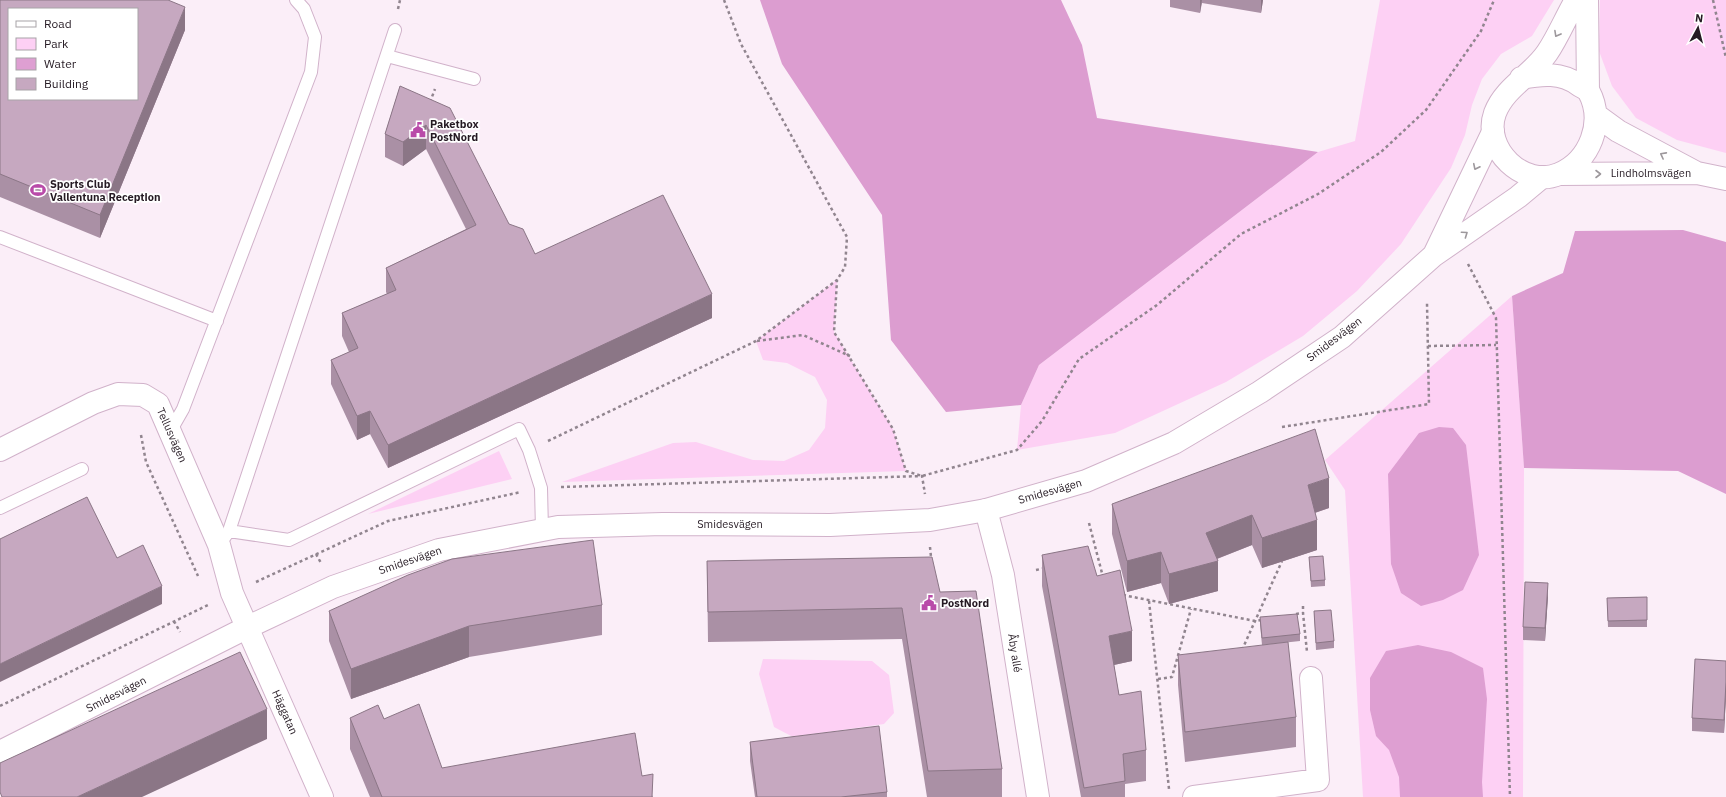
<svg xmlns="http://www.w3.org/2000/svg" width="1726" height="797" font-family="'IBM Plex Sans',sans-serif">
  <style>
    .green { fill: #fdd0f4 }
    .forest { fill: #dc9dd0 }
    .water { fill: #de9fd2 }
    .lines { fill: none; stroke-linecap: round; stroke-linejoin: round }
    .service-casing { stroke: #d1b2ca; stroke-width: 14 }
    .minor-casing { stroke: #d1b2ca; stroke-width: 24 }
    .tertiary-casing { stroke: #d1b2ca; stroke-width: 24 }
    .secondary-casing { stroke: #d1b2ca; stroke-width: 24 }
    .path { stroke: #91858f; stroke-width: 2.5; stroke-dasharray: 3 3; stroke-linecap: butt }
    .service { stroke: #fff; stroke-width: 12 }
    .minor { stroke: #fff; stroke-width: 22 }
    .tertiary { stroke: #fff; stroke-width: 22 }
    .secondary { stroke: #fff; stroke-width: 22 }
    .wall { fill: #aa90a5 }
    .shaded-wall { fill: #8b7686 }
    .building { fill: #c6a8c0; stroke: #8b7686; fill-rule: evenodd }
    .oneway { stroke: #9d989c }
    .labels { text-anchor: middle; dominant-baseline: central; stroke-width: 3.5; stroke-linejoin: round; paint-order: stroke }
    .poi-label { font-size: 11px; font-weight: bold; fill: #251a23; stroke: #fff; text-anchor: start }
    .street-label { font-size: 11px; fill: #251a23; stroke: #fff }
  </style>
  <rect width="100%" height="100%" fill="#fbeef8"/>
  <path class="green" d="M 1380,0 L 1554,0 L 1532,36 L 1501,54 L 1482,79 L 1472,105 L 1465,135 L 1451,168 L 1401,244 L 1357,291 L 1303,336 L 1226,382 L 1115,433 L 1017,450 L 1021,405 L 1039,365 L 1318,152 L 1355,141 Z
    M 1600,0 L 1726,0 L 1726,153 L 1677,140 L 1636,118 L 1612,86 L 1599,51 Z
    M 837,280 L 834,332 L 893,429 L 906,471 L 562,482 L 673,443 L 696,442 L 753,460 L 784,461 L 809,450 L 825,428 L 827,400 L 815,377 L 787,363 L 763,360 L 756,341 Z
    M 1512,296 L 1524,468 L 1523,797 L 1363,797 L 1345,490 L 1325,460 Z
    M 499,451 L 512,479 L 368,514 Z
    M 763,659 L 872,661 L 889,675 L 894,713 L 884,724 L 793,737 L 774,727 L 759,674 Z"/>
  <path class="forest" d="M 760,0 L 1061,0 L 1082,45 L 1097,118 L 1318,152 L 1039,365 L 1021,405 L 946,412 L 891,340 L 882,215 L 782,64 Z
    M 1683,230 L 1726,242 L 1726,494 L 1678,471 L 1524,468 L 1512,296 L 1563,273 L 1575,231 Z"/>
  <path class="water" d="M 1439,427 L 1453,428 L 1466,445 L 1479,555 L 1463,590 L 1443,600 L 1421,606 L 1401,593 L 1391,564 L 1388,474 L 1419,433 Z
    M 1418,645 L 1451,652 L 1483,668 L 1487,699 L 1482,782 L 1483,797 L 1400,797 L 1399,777 L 1389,750 L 1376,736 L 1370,710 L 1370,678 L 1386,651 Z"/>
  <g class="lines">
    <defs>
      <path id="service" d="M 387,56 L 474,79
        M 0,237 L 217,321
        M 171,430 L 183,409 L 311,72 L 315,37 L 304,9 L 296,0
        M 0,508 L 82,469
        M 229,531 L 289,540 L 519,429 L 529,450 L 541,488 L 542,530
        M 219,545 L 229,531 L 395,30"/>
      <path id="minor" d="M 0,450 L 93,403 L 118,394 L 143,395 L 158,404 L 219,545 L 232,593 L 322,797
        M 986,510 L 1003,575 L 1038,797
        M 1194,797 L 1318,780 L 1311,678"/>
      <path id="tertiary" d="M 1434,255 L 1493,132
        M 0,752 L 248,627 L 333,587 L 439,550 L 558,527 L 663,524 L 830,525 L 930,520 L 986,510 L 1086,481 L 1174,443 L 1260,392 L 1342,337 L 1433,256 L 1518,197 L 1542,177"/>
      <path id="secondary" d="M 1587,0 L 1588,91
        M 1521,78 C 1542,74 1561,72 1579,85 C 1582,87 1587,89 1589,92 C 1605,122 1590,161 1559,174 C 1524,189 1482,149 1495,113 C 1505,87 1532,75 1547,53 C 1558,37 1566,17 1576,0
        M 1596,115 L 1618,131 L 1695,172
        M 1559,174 L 1697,173 L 1726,179"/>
    </defs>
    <use href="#service" class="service-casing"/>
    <use href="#minor" class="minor-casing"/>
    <use href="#tertiary" class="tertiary-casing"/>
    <use href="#secondary" class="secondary-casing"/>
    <path class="path" d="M 724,0 L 741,44 L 847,237 L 845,267 L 837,280 L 834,332 L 893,429 L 906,471 L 922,476 L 1017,450 L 1042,421 L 1079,359 L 1157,305 L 1241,234 L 1318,194 L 1381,152 L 1426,110 L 1481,31 L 1494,0
      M 1713,0 L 1726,58
      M 398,9 L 400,0
      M 430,102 L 435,89
      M 1468,264 L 1496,318 L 1510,797
      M 757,341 L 803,335 L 850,356
      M 1428,346 L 1496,345
      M 1282,427 L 1429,404 L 1427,303
      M 141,435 L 146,462 L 198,576
      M 548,441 L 756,341 L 837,280
      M 561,487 L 922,476 L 925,494
      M 1089,523 L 1103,577
      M 930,547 L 931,557
      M 316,554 L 321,563
      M 1036,570 L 1045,568
      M 256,582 L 388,521 L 521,492
      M 1123,595 L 1255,621 L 1261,620
      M 1149,601 L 1169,789
      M 1303,606 L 1303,613
      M 1296,614 L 1303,613 L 1307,652
      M 174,621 L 180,632
      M 1242,650 L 1282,561
      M 1158,679 L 1172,677 L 1191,609
      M 0,706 L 208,605"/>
    <use href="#service" class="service"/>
    <use href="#minor" class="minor"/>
    <use href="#tertiary" class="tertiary"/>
    <use href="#secondary" class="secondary"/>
  </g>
  <path class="wall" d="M 0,0 L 185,30 L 100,238 L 0,197 Z
    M 1170,0 L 1263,0 L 1261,13 L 1202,3 L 1200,13 L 1170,7 Z
    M 400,86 L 509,224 L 535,254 L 712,318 L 388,468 L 370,434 L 357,440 L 331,384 L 331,360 L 349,352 L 342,336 L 342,313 L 387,294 L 386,292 L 386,268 L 466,229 L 426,149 L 403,166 L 385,157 L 385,134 Z
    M 1112,504 L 1329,508 L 1315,513 L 1317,550 L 1262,568 L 1252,545 L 1217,559 L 1218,591 L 1169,604 L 1161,583 L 1127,592 L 1112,534 Z
    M 1042,555 L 1097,576 L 1132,661 L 1114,665 L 1119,695 L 1146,750 L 1146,781 L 1125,784 L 1125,797 L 1081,797 L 1042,586 Z
    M 1309,557 L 1325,580 L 1325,586 L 1311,587 Z
    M 707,561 L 940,592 L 1002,769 L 1002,797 L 927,797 L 902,639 L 708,642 Z
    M 1548,596 L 1545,641 L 1523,640 L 1523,627 Z
    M 1647,597 L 1647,627 L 1608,627 L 1607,598 Z
    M 602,605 L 602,635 L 469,657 L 351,699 L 329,641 L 329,611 Z
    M 1314,611 L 1334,641 L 1334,648 L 1316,650 Z
    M 1260,617 L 1300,634 L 1300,641 L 1262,645 L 1260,624 Z
    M 1178,655 L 1296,717 L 1296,747 L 1185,762 L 1178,685 Z
    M 1726,661 L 1726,695 L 1724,733 L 1692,731 L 1692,718 Z
    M 350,718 L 384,719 L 442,768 L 642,776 L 653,797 L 370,797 L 350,749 Z
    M 750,742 L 887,792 L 887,797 L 755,797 L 750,761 Z"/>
  <path class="shaded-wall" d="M 1200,0 L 1202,0 L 1200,13 Z
    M 1261,0 L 1263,0 L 1261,13 Z
    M 185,7 L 185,30 L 100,238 L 100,215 Z
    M 426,125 L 426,149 L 403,166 L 403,142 Z
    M 712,294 L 712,318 L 388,468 L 388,445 Z
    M 370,411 L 370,434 L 357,440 L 357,416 Z
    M 1329,478 L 1329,508 L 1308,515 L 1308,485 Z
    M 1252,515 L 1252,545 L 1206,563 L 1206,533 Z
    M 1317,520 L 1317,550 L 1262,568 L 1262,538 Z
    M 1161,552 L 1161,583 L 1127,592 L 1127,561 Z
    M 1218,561 L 1218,591 L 1169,604 L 1169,574 Z
    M 1548,583 L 1548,596 L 1545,641 L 1545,628 Z
    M 162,586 L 162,604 L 0,682 L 0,664 Z
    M 469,626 L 469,657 L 351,699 L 351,669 Z
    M 1132,631 L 1132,661 L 1109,666 L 1109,636 Z
    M 1726,682 L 1726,695 L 1724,733 L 1724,720 Z
    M 267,709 L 267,739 L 142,797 L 77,797 Z"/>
  <path class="building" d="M 0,0 L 168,0 L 185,7 L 100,215 L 0,174 ZM 9,9 L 137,9 L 137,99 L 9,99 Z
    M 400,86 L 450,108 L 509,224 L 523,229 L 535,254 L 663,195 L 712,294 L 388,445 L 370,411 L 357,416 L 331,360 L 358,348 L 342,313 L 396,290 L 386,268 L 476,225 L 426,125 L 403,142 L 385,134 Z
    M 1315,429 L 1329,478 L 1308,485 L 1317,520 L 1262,538 L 1252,515 L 1206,533 L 1218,561 L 1169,574 L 1161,552 L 1127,561 L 1112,504 Z
    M 87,497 L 117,558 L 143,545 L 162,586 L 0,664 L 0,539 Z
    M 593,540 L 602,605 L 469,626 L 351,669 L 329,611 L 408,575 L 452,559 Z
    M 1088,546 L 1097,576 L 1120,570 L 1132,631 L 1109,636 L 1119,695 L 1141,691 L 1146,750 L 1123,754 L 1125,781 L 1084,788 L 1042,555 Z
    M 1323,556 L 1325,580 L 1311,581 L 1309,557 Z
    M 932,557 L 940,592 L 976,591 L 1002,769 L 928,771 L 902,608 L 708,612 L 707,561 Z
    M 1525,582 L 1548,583 L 1545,628 L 1523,627 Z
    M 1647,597 L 1647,620 L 1608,621 L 1607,598 Z
    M 1331,610 L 1334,641 L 1316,643 L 1314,611 Z
    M 1297,614 L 1300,634 L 1262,638 L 1260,617 Z
    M 1288,642 L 1296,717 L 1185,732 L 1178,655 Z
    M 240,652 L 267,709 L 77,797 L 2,797 L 0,792 L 0,763 Z
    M 1695,659 L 1726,661 L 1726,682 L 1724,720 L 1692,718 Z
    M 419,704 L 442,768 L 635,733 L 642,776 L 653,774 L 652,797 L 382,797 L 350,718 L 378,705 L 384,719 Z
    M 879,726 L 887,792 L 841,797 L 757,797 L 750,742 Z"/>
  <defs><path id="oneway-chevron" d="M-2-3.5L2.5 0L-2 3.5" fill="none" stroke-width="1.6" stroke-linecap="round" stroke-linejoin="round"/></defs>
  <g class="oneway">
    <use href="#oneway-chevron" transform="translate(1557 34) rotate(119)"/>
    <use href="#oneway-chevron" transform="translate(1663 155) rotate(-152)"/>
    <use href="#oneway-chevron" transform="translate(1476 167) rotate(116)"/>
    <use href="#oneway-chevron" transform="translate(1598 174)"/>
    <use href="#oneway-chevron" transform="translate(1465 234) rotate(-35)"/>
  </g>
  <defs>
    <symbol id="civic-bare" viewBox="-9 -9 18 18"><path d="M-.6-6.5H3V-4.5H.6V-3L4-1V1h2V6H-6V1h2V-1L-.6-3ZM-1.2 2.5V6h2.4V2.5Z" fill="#b94ba9" stroke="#fff" stroke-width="2.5" paint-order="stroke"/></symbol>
    <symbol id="stadium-bare" viewBox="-9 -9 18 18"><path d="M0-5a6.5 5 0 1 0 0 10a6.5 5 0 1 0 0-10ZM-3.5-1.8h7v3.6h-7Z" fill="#b94ba9" stroke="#fff" stroke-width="2.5" paint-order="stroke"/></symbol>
  </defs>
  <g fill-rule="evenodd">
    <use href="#civic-bare" x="407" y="119" width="22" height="22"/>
    <use href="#stadium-bare" x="27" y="179" width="22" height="22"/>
    <use href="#civic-bare" x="918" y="592" width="22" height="22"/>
  </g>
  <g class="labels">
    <g class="poi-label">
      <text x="430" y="124">Paketbox<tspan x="430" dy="13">PostNord</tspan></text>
      <text x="50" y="184">Sports Club<tspan x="50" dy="13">Vallentuna Reception</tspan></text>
      <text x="941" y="603">PostNord</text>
    </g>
    <g class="street-label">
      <text x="1651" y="173">Lindholmsvägen</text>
      <text transform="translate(1334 339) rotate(-37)">Smidesvägen</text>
      <text transform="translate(172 435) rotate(66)">Tellusvägen</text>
      <text transform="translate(1050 491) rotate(-16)">Smidesvägen</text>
      <text x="730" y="524">Smidesvägen</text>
      <text transform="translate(410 560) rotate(-19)">Smidesvägen</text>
      <text transform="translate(1015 653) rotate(81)">Åby allé</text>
      <text transform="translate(116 694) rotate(-27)">Smidesvägen</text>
      <text transform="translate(285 712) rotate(66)">Häggatan</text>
    </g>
  </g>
  <rect x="8" y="8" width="130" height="92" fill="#ffffff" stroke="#a8a3a7"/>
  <rect x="16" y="21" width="20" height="6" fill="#ffffff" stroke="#a8a3a7"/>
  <text x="44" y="28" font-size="12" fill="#251a23">Road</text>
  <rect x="16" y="38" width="20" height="12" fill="#fdd0f4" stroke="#a8a3a7"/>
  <text x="44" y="48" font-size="12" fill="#251a23">Park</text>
  <rect x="16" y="58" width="20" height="12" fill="#de9fd2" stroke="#a8a3a7"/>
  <text x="44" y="68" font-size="12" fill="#251a23">Water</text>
  <rect x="16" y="78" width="20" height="12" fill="#c6a8c0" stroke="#a8a3a7"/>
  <text x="44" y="88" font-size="12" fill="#251a23">Building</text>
  <g transform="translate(1698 28) rotate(7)" stroke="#ffffff" stroke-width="3" paint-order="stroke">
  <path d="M0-3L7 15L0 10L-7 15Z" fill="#251a23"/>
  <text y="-6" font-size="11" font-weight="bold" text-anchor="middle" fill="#251a23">N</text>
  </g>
</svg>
